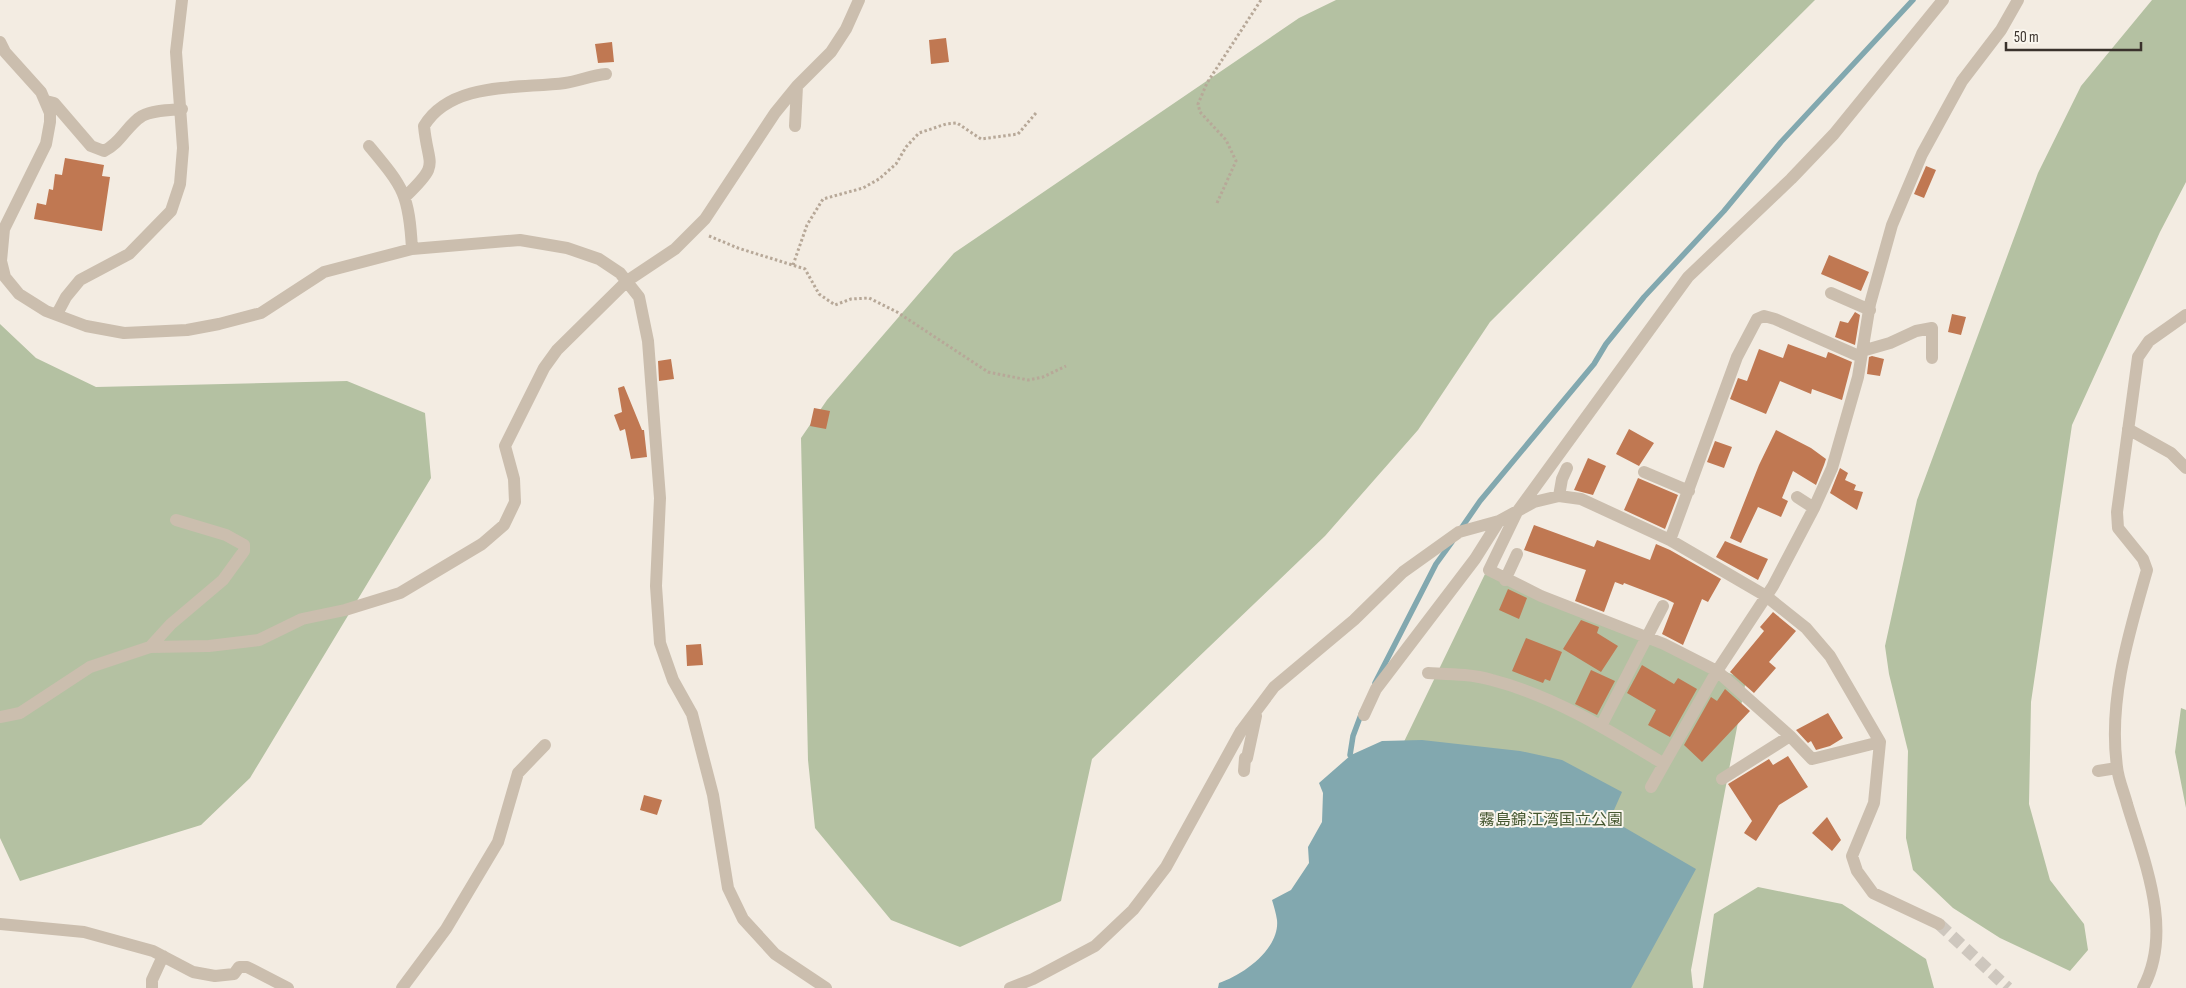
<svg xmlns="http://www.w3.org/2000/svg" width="2186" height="988" font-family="'Sofia Sans Condensed','Noto Sans JP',sans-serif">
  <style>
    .green { fill: #b4c1a2 }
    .water { fill: #82a8af }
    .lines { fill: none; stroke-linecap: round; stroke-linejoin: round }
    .stream { stroke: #82a8af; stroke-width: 5.5 }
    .building { fill: #c07852 }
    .minor-tunnel { stroke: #cec7be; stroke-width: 12; stroke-dasharray: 12 6; stroke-linecap: butt }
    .path { stroke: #b7a898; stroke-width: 3; stroke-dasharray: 2.5 2.5; stroke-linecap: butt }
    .minor { stroke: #cbbeae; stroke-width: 12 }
    .labels { text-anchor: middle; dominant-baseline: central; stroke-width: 4; stroke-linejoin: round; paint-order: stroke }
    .park-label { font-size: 16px; fill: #455730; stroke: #faf6ee }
  </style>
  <rect width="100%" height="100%" fill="#f3ece2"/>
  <path class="green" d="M 1336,0 L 1815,0 L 1490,322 L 1418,430 L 1325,536 L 1092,759 L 1061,901 L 960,947 L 891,920 L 815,828 L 808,760 L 801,438 L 827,400 L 954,253 L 1299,18 Z
    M 2152,0 L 2186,0 L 2186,182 L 2160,232 L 2072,425 L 2031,702 L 2029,804 L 2050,880 L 2084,924 L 2088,950 L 2070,971 L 2000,938 L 1953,908 L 1913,870 L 1906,838 L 1908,751 L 1889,674 L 1885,646 L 1917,500 L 2038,173 L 2081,86 Z
    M 0,324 L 36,358 L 96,387 L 347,381 L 425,413 L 431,478 L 250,778 L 201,825 L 20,881 L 0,838 Z
    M 1485,574 L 1746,680 L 1691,970 L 1693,988 L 1285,988 Z
    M 2181,708 L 2186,710 L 2186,808 L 2175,752 Z
    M 1758,887 L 1842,904 L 1926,959 L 1934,988 L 1703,988 L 1714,914 Z"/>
  <path class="water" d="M 1422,740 L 1520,751 L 1562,760 L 1622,792 L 1610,819 L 1696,869 L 1631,988 L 1218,988 L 1219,983 C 1243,975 1280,949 1277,920 C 1276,913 1274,907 1272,900 L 1291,890 L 1309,863 L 1308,847 L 1322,822 L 1323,793 L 1319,783 L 1351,755 L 1382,741 Z"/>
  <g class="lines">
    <path class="stream" d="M 1460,530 L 1480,501 L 1594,364 L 1606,344 L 1644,297 L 1724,211 L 1781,142 L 1913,0
      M 1375,683 L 1436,564 L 1452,542
      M 1350,755 L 1353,736 L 1362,712"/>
  </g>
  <path class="building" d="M 946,38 L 949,62 L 931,64 L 929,40 Z
    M 612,42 L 614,62 L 598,63 L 595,44 Z
    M 65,158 L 104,165 L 102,176 L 110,177 L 102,231 L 34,219 L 37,203 L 46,205 L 49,189 L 53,190 L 55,174 L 62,175 Z
    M 1926,166 L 1936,170 L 1924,198 L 1914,194 Z
    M 1829,255 L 1869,272 L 1861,291 L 1821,274 Z
    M 1855,312 L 1860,315 L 1855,345 L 1835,337 L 1840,321 L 1848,323 Z
    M 1952,314 L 1966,317 L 1961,335 L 1948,332 Z
    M 1788,344 L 1826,358 L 1828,352 L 1831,353 L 1852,362 L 1842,400 L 1812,389 L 1811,394 L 1780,381 L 1766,414 L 1730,399 L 1738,378 L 1747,381 L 1759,349 L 1783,358 Z
    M 1872,356 L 1884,359 L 1880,376 L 1867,374 L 1869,357 Z
    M 671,359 L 674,379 L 659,381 L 658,361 Z
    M 624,386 L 642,430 L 644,430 L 647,457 L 631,459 L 625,429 L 620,431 L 614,415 L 622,412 L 618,388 Z
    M 814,408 L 830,411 L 826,429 L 810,426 Z
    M 1629,429 L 1654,443 L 1639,466 L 1616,454 Z
    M 1776,430 L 1811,448 L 1826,459 L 1824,465 L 1816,485 L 1793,471 L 1782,498 L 1788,501 L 1781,517 L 1758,507 L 1741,543 L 1730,538 L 1759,465 Z
    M 1715,441 L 1732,447 L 1724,468 L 1707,462 Z
    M 1588,458 L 1606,466 L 1593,495 L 1574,490 Z
    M 1840,468 L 1848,473 L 1845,480 L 1856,485 L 1854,490 L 1863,492 L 1857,510 L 1830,493 Z
    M 1638,478 L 1678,495 L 1665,529 L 1624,510 Z
    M 1534,525 L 1594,547 L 1597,540 L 1650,560 L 1656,544 L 1670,550 L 1721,579 L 1708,602 L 1702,599 L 1683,645 L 1662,634 L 1674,603 L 1666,599 L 1624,583 L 1623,585 L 1615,582 L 1604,612 L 1575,601 L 1586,570 L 1524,550 Z
    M 1725,541 L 1768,559 L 1758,580 L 1716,557 Z
    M 1508,589 L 1527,598 L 1519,619 L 1499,610 Z
    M 1773,612 L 1796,631 L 1769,662 L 1776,668 L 1754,693 L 1730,672 L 1764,631 L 1760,627 Z
    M 1581,620 L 1599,627 L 1597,633 L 1618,646 L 1601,672 L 1563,649 Z
    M 1526,638 L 1562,652 L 1550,681 L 1545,679 L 1543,683 L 1512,671 Z
    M 701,644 L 703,665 L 687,666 L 686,645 Z
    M 1642,665 L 1674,684 L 1678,678 L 1697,689 L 1670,737 L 1648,725 L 1656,710 L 1627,693 Z
    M 1591,670 L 1615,681 L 1597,715 L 1575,704 Z
    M 1725,689 L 1750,711 L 1702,762 L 1684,745 L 1711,697 L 1717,701 Z
    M 1828,713 L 1843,738 L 1830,746 L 1816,750 L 1811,741 L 1808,743 L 1796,730 Z
    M 1788,756 L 1808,787 L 1779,805 L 1756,841 L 1744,833 L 1752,821 L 1728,784 L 1769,759 L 1773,765 Z
    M 644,795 L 662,800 L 657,815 L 640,810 Z
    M 1827,817 L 1841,840 L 1832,851 L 1812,833 Z"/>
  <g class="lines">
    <path class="minor-tunnel" d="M 1939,924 L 2008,988"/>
    <path class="path" d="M 1217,203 L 1236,161 L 1226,140 L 1200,112 L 1198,104 L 1207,83 L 1261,0
      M 709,236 L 738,248 L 805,269 L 819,294 L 835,305 L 851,299 L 869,298 L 897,312 L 988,372 L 1028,380 L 1043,377 L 1066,366
      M 793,265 L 807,225 L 823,199 L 863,188 L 879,179 L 896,164 L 906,147 L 919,133 L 946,124 L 957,123 L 981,139 L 1018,134 L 1036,113"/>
    <path class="minor" d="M 0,42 L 5,52 L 41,92 L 50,113 L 50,122 L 46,144 L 4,229 L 1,261 L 5,277 L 19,294 L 46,311 L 86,326 L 124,333 L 187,330 L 219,324 L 261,313 L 324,272 L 412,249 L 520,240 L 567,248 L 599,259 L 620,273 L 639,297 L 648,341 L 660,498 L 656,586 L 660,643 L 673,680 L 692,714 L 713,795 L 728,888 L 743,919 L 775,954 L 826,988
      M 46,101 L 54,103 L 91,146 L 104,151 C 121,143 127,125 142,116 C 153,110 169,110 182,109
      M 795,126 L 797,86
      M 369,146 C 403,187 409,193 412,249
      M 406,196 C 441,162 428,168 424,126 C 451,81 519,89 565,83 C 579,81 592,75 606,74
      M 1831,293 L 1870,310
      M 57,314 L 66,297 L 80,280 L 129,254 L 171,211 L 180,184 L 183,148 L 176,52 L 182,0
      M 1862,351 L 1890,343 L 1916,331 L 1932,328 L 1932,358
      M 2128,429 L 2171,453 L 2186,468
      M 1644,472 L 1689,491
      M 1559,496 L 1562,479 L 1567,468
      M 1797,497 L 1814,508
      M 1670,540 L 1737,357 L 1757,319 L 1764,316 L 1775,319 L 1861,357
      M 1505,580 L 1517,554
      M 150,647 L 171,624 L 223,580 L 244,551 L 244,545 L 226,535 L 176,520
      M 1428,673 C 1449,674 1471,674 1492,680 C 1554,696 1610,731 1664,764 L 1717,671 L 1773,586 L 1814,508 L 1832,468 L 1858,377 L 1870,304 L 1892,225 L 1922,154 L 1962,81 L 2001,30 L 2018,0
      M 1364,715 L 1376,689 L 1475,559 L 1499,521
      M 0,717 L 20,713 L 90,667 L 150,647 L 209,646 L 259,640 L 302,619 L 345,610 L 400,593 L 482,544 L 504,525 L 515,502 L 514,479 L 505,446 L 544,368 L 557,350 L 627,281 L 675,249 L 705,219 L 775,113 L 797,86 L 831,52 L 846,29 L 859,0
      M 1601,726 L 1663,606
      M 1880,742 L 1812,759 L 1790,736 L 1717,671 L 1664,644 L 1541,596 L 1489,570 L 1517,512 L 1688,277 L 1791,179 L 1834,134 L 1943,0
      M 1244,771 L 1245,758 L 1247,758 L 1256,716
      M 2098,771 L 2117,768
      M 1722,779 L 1790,736
      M 1651,787 L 1664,764
      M 0,924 L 84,932 L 153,951 L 193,972 L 215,976 L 234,974 L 239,967 L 247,967 L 288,988
      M 152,988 L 152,980 L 163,956
      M 402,988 L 446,929 L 498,842 L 518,773 L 545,745
      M 1010,988 L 1033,979 L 1095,946 L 1133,910 L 1166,867 L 1241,731 L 1274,687 L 1354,620 L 1403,572 L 1459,532 L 1499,521 L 1534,502 L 1559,496 L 1581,499 L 1670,540 L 1766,596 L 1806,628 L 1830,656 L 1880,742 L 1874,803 L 1852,856 L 1857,871 L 1873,893 L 1939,924
      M 2143,988 C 2174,931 2144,861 2127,804 C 2124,792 2118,779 2117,767 C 2108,700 2129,633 2147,570 L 2143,559 L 2118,528 L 2117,512 L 2138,357 L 2149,341 L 2186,315"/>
  </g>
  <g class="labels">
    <g class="park-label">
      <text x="1551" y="820">霧島錦江湾国立公園</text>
    </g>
  </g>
  <path d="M2006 42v8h135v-8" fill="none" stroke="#3a322c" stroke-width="2.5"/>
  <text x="2014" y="42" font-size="15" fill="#3a322c" stroke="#faf6ee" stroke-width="4" paint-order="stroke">50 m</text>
</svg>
